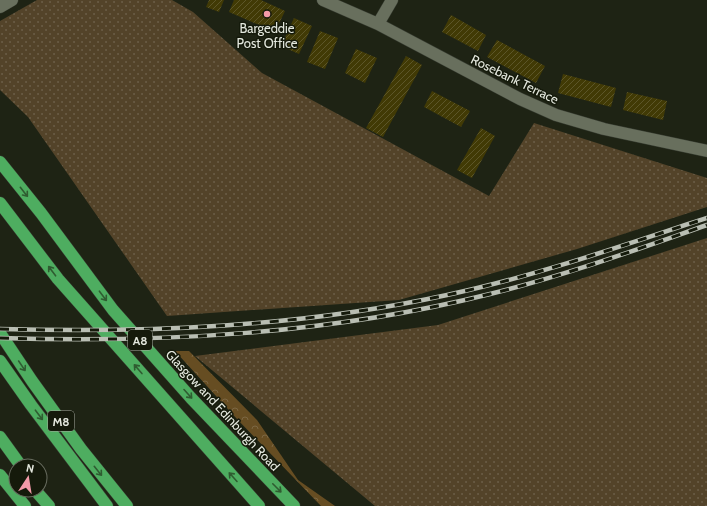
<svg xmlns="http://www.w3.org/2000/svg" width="707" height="506" font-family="Cabin,sans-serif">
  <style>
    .grass { fill: url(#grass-dots) }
    .forest { fill: url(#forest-crowns) }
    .building { fill: url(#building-hatch) }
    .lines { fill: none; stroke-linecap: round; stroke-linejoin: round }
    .minor-casing { stroke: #383d32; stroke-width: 13 }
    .highway-casing { stroke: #383d32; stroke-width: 13 }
    .minor { stroke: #686f5d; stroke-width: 12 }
    .highway { stroke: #4ead60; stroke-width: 12 }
    .rail-casing { stroke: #b9beb3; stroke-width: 4.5 }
    .rail { stroke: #151a0b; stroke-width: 3; stroke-dasharray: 9; stroke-linecap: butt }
    .oneway { stroke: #2f5c31 }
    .poi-dot { fill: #f39aa8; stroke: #151a0b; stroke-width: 1.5 }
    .labels { text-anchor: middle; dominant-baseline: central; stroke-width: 3; stroke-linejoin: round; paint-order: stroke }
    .shield { fill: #151a0b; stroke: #a6aa9f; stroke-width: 1 }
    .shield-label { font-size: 12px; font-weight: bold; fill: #e4e8de }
    .poi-label { font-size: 13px; fill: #e4e8de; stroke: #151a0b }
    .street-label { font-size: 13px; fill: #e4e8de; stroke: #151a0b }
  </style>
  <defs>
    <pattern id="grass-dots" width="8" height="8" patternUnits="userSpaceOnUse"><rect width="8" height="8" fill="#534329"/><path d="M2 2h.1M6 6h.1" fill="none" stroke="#6c5e48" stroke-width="1.8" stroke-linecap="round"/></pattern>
    <pattern id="forest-crowns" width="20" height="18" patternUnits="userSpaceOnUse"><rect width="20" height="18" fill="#664d22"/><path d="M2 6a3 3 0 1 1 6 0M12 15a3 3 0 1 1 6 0" fill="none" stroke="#7c6742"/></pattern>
    <pattern id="building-hatch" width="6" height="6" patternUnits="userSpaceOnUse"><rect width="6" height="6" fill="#413a05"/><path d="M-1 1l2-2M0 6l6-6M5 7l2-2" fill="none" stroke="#5c5629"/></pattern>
  </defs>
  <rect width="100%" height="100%" fill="#1e2314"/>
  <path class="grass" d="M 37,0 L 172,0 L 193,12 L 262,73 L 489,196 L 534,123 L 707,178 L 707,207 L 577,249 L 399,300 L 167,316 L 28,117 L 0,90 L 0,21 Z
    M 707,238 L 707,506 L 375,506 L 195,356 L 438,325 Z"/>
  <path class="forest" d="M 175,351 L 189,351 L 257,420 L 298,480 L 335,506 L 321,506 L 237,419 Z"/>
  <path class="building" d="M 209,0 L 224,0 L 219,12 L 206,7 Z
    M 234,0 L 261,0 L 285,11 L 275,32 L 229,12 Z
    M 451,15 L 486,35 L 478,51 L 442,32 Z
    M 294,18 L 312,26 L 299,54 L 281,46 Z
    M 320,31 L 338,38 L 325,69 L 307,62 Z
    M 497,40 L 545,66 L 536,83 L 487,57 Z
    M 356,49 L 377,58 L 365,83 L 345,73 Z
    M 406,56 L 422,65 L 383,137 L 366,128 Z
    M 563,74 L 616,88 L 611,107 L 558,93 Z
    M 432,91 L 470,111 L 461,127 L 424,107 Z
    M 627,92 L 667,101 L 663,120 L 623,110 Z
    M 481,128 L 495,136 L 472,178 L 457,170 Z"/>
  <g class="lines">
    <defs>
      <path id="minor" d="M 323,0 L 378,24 L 520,99 L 556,115 L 604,129 L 707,151
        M 0,7 L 12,0
        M 378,24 L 392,0"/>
      <path id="highway" d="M 0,162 L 41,213 L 113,310 L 191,398 L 294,506
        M 0,203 L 58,279 L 259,506
        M 0,333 L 32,381 L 81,449 L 127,506
        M 0,361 L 31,405 L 107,506
        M 0,437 L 21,466
        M 0,475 L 25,506
        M 35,490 L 49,506"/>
    </defs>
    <use href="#minor" class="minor-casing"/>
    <use href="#highway" class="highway-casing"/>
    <use href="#minor" class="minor"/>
    <use href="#highway" class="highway"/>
    <defs>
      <path id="rail" d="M 0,329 C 149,333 300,327 447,295 C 536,276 621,246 707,218
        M 0,338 C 164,343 330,334 490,294 C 564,276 635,250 707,225"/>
    </defs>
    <use href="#rail" class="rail-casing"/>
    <use href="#rail" class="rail"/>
  </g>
  <defs><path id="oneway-shaft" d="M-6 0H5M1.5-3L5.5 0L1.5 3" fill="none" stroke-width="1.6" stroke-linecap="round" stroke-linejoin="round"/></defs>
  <g class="oneway">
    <use href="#oneway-shaft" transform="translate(24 192) rotate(52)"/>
    <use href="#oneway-shaft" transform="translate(52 271) rotate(-127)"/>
    <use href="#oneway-shaft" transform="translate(103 296) rotate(53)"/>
    <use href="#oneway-shaft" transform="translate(22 366) rotate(56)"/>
    <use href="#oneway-shaft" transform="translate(138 369) rotate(-131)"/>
    <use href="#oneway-shaft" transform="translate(188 394) rotate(48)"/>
    <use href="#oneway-shaft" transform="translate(39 415) rotate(53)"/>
    <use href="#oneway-shaft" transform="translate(98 471) rotate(51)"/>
    <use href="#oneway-shaft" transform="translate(233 477) rotate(-132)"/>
    <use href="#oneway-shaft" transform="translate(277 488) rotate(45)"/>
  </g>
  <circle class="poi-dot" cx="267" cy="14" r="4"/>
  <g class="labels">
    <g class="shield">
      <rect x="128" y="330" width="24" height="20" rx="3"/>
      <rect x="48" y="411" width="26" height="20" rx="3"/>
    </g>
    <g class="shield-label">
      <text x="140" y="340">A8</text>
      <text x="61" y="421">M8</text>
    </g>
    <g class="poi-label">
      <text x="267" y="28">Bargeddie<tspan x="267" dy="15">Post Office</tspan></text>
    </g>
    <g class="street-label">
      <text transform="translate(515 79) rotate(26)">Rosebank Terrace</text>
      <text transform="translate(223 410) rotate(47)">Glasgow and Edinburgh Road</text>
    </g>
  </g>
  <g transform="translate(28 478) rotate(12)"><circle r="19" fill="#151a0b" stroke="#686c5f"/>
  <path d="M0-3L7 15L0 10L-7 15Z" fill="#f39aa8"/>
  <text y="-6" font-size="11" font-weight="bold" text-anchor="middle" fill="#e4e8de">N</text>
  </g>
</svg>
